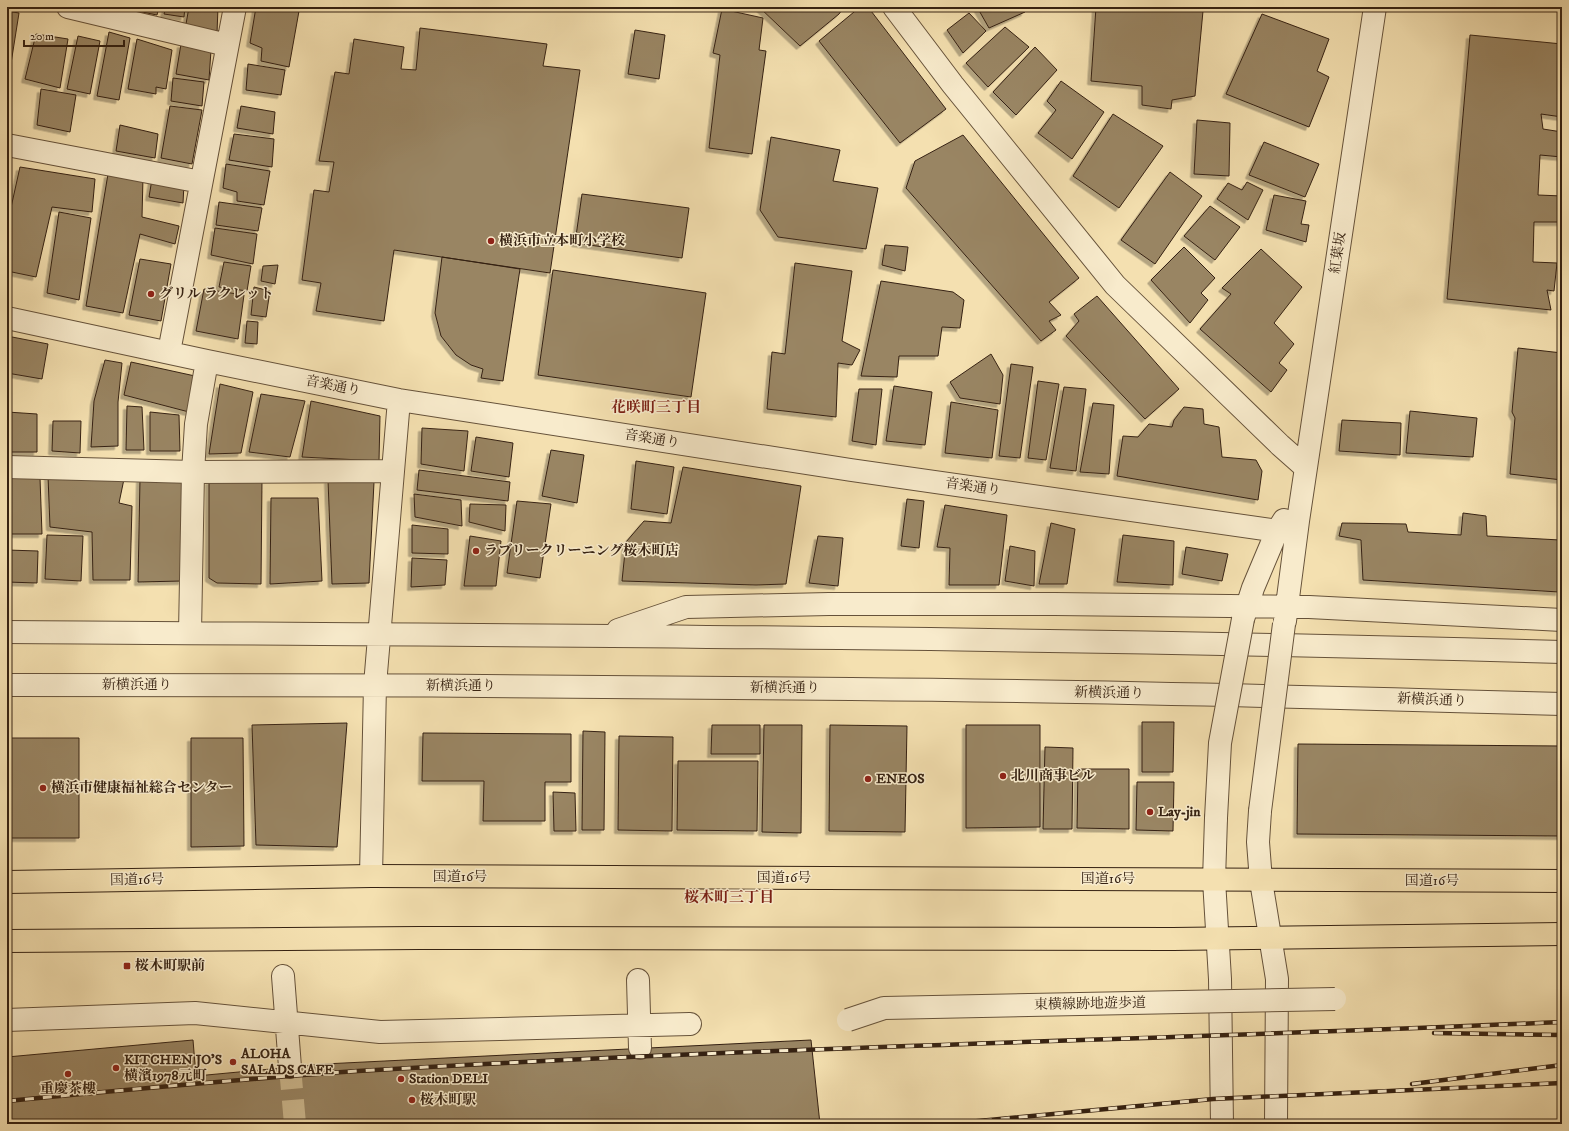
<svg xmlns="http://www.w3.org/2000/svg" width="1569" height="1131" font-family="'IM FELL DW Pica','Noto Serif JP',serif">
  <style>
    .building { fill: #998564; stroke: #362212; filter: url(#shadow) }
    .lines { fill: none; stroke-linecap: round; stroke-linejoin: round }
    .minor-tunnel { stroke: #ceba90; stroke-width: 22; stroke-dasharray: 22 11; stroke-linecap: butt }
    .minor-casing { stroke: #66523a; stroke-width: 24 }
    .highway-casing { stroke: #362212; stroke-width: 24 }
    .minor { stroke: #f8ebcc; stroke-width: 22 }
    .highway { stroke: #f4e0b0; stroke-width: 22 }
    .rail-casing { stroke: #362212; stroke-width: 4.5 }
    .rail { stroke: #f8ebcc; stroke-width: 3; stroke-dasharray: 9; stroke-linecap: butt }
    .minor-bridge-casing { stroke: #66523a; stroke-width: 24; stroke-linecap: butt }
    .minor-bridge { stroke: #f8ebcc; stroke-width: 22 }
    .poi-dot { fill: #8f2418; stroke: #f8ebcc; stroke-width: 1.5 }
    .labels { text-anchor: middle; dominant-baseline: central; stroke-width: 3; stroke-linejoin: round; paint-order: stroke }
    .poi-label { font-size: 14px; font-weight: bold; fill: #362212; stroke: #f8ebcc; text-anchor: start }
    .street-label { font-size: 14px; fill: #362212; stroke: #f8ebcc }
    .neighbourhood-label { font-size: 15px; font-weight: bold; fill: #7a1f14; stroke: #f8ebcc }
  </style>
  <defs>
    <filter id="shadow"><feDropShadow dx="-3.5" dy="3.5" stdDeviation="0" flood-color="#0004"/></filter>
  </defs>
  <rect width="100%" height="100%" fill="#f4e0b0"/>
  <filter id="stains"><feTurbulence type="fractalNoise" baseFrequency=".005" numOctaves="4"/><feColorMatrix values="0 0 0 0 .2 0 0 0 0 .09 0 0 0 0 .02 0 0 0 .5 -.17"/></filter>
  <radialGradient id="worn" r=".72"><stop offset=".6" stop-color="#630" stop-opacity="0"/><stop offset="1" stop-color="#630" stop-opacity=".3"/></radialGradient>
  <path class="building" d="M 123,7 L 159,7 L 157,15 L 123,8 Z
    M 166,7 L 185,7 L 184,17 L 164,14 Z
    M 189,7 L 218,7 L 217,33 L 186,24 Z
    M 256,7 L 299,11 L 289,67 L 261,61 L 262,48 L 250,43 Z
    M 759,7 L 844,7 L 839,14 L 800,46 Z
    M 860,7 L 868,7 L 946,109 L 900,143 L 819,41 Z
    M 977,7 L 1023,7 L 1025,12 L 989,28 Z
    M 1096,7 L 1200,7 L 1203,11 L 1195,96 L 1172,100 L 1171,109 L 1142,105 L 1142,86 L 1091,81 Z
    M 722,9 L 763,18 L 759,50 L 766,51 L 752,154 L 709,148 L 720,55 L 713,53 Z
    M 7,11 L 19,13 L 9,76 L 7,75 Z
    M 969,13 L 986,31 L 963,53 L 947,30 Z
    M 1262,14 L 1329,39 L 1317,71 L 1329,77 L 1309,127 L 1226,94 Z
    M 1005,27 L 1029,47 L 988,87 L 966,63 Z
    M 420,28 L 547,44 L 543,66 L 580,70 L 550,273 L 394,250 L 384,321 L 316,311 L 321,283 L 302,280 L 314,190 L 329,192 L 334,162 L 319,161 L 335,72 L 349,74 L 354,39 L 404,47 L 401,69 L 416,70 Z
    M 635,30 L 665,35 L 659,79 L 628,74 Z
    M 109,32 L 130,38 L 119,100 L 97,96 Z
    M 36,34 L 68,39 L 60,88 L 25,79 Z
    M 1470,35 L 1562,44 L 1562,117 L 1541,114 L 1543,129 L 1562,132 L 1562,157 L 1540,155 L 1538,195 L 1562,196 L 1562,222 L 1534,222 L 1533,262 L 1557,263 L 1554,291 L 1547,290 L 1551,310 L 1447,299 Z
    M 78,36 L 100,41 L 90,94 L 67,89 Z
    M 137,39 L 172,50 L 166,89 L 156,87 L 156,94 L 128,89 Z
    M 181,44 L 211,50 L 209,80 L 176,74 Z
    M 1035,47 L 1057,70 L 1016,115 L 993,92 Z
    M 248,64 L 285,70 L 281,95 L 246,90 Z
    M 173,78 L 204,82 L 202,106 L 171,101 Z
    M 1061,81 L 1104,112 L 1072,159 L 1038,133 L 1056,110 L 1047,101 Z
    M 41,89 L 76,95 L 70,132 L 37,125 Z
    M 170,106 L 202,110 L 192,164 L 161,158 Z
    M 241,106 L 275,112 L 273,134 L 237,128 Z
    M 1113,114 L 1163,146 L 1119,208 L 1073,176 Z
    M 1197,120 L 1230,123 L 1229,176 L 1194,174 Z
    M 120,125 L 158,134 L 155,158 L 116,151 Z
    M 234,134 L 274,139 L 272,167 L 229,160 Z
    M 963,135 L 1079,278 L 1049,302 L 1061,315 L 1049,321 L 1056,330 L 1041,341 L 906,188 L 915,161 Z
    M 771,137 L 840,150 L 833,181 L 878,188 L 866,249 L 778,237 L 760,210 Z
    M 1264,142 L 1319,164 L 1305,197 L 1249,175 Z
    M 226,164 L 270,171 L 264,205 L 237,201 L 237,192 L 223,188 Z
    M 20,167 L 95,179 L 92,212 L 52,207 L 36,277 L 7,271 L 7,211 L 10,212 Z
    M 1170,172 L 1202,196 L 1155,264 L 1121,240 Z
    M 108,174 L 143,177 L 142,217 L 179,226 L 175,244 L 140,234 L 123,313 L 86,306 Z
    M 152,179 L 184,184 L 183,203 L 149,197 Z
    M 1247,182 L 1263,190 L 1248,220 L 1217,199 L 1228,183 L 1242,190 Z
    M 582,194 L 689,208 L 682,258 L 575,243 Z
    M 1274,195 L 1306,201 L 1301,224 L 1309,225 L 1306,242 L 1266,230 Z
    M 219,202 L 262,208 L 258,231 L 216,225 Z
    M 1210,206 L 1240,227 L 1215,260 L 1184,236 Z
    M 59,212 L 91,218 L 79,300 L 47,293 Z
    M 215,228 L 257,234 L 253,264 L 211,255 Z
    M 885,245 L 908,247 L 905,271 L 882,265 Z
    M 1184,247 L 1215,278 L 1201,293 L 1208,300 L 1190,323 L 1151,280 Z
    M 1261,249 L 1302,287 L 1274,323 L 1294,344 L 1279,363 L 1287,370 L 1271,392 L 1200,329 L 1231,294 L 1222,288 Z
    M 442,257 L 520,269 L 503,381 L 481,378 L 483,369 L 471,365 L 456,355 L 441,336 L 435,313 Z
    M 140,259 L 171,264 L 161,321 L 129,315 Z
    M 224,262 L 251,266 L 247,291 L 219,287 Z
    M 795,263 L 852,271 L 842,341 L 860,350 L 852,365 L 838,363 L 836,417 L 767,409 L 772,352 L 785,354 Z
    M 278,265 L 275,284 L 261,281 L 263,266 Z
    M 553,270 L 706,293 L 691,397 L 538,375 Z
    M 881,281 L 953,292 L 964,300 L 960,328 L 942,327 L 938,356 L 899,356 L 897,377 L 861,376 Z
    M 254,287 L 270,291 L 266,317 L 251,315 Z
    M 204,289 L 244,295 L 238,339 L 196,331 Z
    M 1097,296 L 1179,389 L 1145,419 L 1066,336 L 1079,321 L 1074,314 Z
    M 247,321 L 258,322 L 257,344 L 245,343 Z
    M 7,336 L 48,344 L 42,379 L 7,373 Z
    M 1518,348 L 1562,353 L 1562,480 L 1510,474 L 1515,418 L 1512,412 Z
    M 991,354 L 1003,375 L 1000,404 L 960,398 L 950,382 Z
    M 105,360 L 122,363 L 118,402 L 118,446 L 91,447 L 94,401 Z
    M 131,362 L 195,376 L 189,412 L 124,395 Z
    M 1011,364 L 1033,367 L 1020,458 L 999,456 Z
    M 1038,381 L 1059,384 L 1046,460 L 1028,458 Z
    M 220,384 L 253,392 L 241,453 L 209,454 Z
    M 894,386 L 932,392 L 925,445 L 886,441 Z
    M 1064,387 L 1086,389 L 1076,471 L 1050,468 Z
    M 859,389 L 882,389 L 876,445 L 852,441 Z
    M 261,394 L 305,401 L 290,457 L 249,452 Z
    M 311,401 L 380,416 L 379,461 L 302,457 Z
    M 951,402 L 998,410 L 992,458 L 945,453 Z
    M 1093,403 L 1114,405 L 1109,474 L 1080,472 Z
    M 127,406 L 142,407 L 144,450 L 126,450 Z
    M 1184,407 L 1203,409 L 1204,424 L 1219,427 L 1222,457 L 1256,460 L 1262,471 L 1258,500 L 1117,476 L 1123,436 L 1138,437 L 1149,424 L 1172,427 L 1174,420 Z
    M 1410,411 L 1477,418 L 1473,457 L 1406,453 Z
    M 7,412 L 37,414 L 37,452 L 7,452 Z
    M 150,412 L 179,415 L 180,451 L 150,451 Z
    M 1342,420 L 1401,423 L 1400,455 L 1339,451 Z
    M 53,421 L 81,421 L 80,453 L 52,451 Z
    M 422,428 L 468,431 L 464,471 L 421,464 Z
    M 476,437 L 513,443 L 509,477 L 471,471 Z
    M 551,450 L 584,455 L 577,503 L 542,496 Z
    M 636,461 L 674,467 L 667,514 L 631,509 Z
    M 683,467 L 801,486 L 786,584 L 756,585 L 622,581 L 626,542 L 644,521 L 671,523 Z
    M 419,470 L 510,482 L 508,501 L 417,490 Z
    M 48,476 L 124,479 L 119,503 L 132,506 L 130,580 L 93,580 L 92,532 L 50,527 Z
    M 7,478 L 40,478 L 42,534 L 7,534 Z
    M 140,479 L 183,479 L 182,581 L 138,582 Z
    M 262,479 L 261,584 L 217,583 L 209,578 L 209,481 Z
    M 328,480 L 374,482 L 369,583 L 332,584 Z
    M 414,494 L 461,500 L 462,526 L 415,517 Z
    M 271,498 L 318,498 L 322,581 L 270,584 Z
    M 907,499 L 924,501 L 919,548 L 901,546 Z
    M 517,501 L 551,504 L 540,578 L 507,573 Z
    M 470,504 L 506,505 L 505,531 L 469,522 Z
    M 945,505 L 1007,515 L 999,585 L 949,585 L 950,548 L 937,547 Z
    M 1463,513 L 1486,516 L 1487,536 L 1560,540 L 1559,592 L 1363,580 L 1361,540 L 1339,536 L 1342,523 L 1406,524 L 1408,532 L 1461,535 Z
    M 1051,523 L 1075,529 L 1067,584 L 1039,584 Z
    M 412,525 L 448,529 L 448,554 L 412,553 Z
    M 47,535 L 83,536 L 81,581 L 45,579 Z
    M 1123,535 L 1174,541 L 1173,585 L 1117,582 Z
    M 470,536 L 501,541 L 496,586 L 464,586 Z
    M 818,536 L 843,538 L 838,586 L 809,583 Z
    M 1010,546 L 1035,551 L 1034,586 L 1005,581 Z
    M 1186,547 L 1228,554 L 1222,581 L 1182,574 Z
    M 7,550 L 38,551 L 37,583 L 7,582 Z
    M 412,558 L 447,560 L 445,585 L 411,587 Z
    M 1142,722 L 1174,722 L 1173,772 L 1142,772 Z
    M 347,723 L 337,847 L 256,845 L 252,725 Z
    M 712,725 L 760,725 L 760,754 L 711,754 Z
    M 764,725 L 802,725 L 801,833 L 762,832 Z
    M 830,725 L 907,726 L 905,832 L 829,831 Z
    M 966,725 L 1040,725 L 1040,827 L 966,828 Z
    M 583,731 L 605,732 L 604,830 L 582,830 Z
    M 423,733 L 571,734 L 571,782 L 545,782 L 545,821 L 483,821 L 484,781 L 422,781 Z
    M 619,736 L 673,737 L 672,831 L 618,830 Z
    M 7,738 L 79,738 L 79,838 L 7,838 Z
    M 191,738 L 243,738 L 244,846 L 191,847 Z
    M 1298,744 L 1562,746 L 1562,836 L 1297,834 Z
    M 1045,747 L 1073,748 L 1072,829 L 1043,829 Z
    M 678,761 L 758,761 L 757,831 L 677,830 Z
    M 1078,769 L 1129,769 L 1129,829 L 1077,828 Z
    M 1137,782 L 1174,782 L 1173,831 L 1136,830 Z
    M 553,792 L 575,793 L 576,831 L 554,831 Z
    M 193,1040 L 196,1076 L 324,1064 L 811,1040 L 820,1124 L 7,1124 L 7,1057 Z"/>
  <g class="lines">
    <path class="minor-tunnel" d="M 290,1067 L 295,1124"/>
    <defs>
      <path id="minor" d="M 68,7 L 227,45
        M 894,7 L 953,85 L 1115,285 L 1280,445 L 1306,468
        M 7,145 L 201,182
        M 7,318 L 207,361 L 399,400 L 851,470 L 1285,532 L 1292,529 L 1298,521
        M 169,352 L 235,7
        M 7,467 L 193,472 L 393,471
        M 1243,619 L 1253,588 L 1277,531 L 1284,520
        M 1285,621 L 1298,521 L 1375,7
        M 618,630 L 686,607 L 829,604 L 1055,604 L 1309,607 L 1562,620
        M 7,632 C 525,635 1044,637 1562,652
        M 190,633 L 193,472 L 196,424 L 207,361
        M 7,685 C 288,685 570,685 851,689 C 1088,691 1325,697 1562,704
        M 1260,811 L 1258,842 L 1261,881 L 1277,979 L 1276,1124
        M 1216,818 L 1214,880 L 1220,979 L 1222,1124
        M 371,876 L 375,685 L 399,400
        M 283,976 L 290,1067
        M 638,980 L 640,1048
        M 7,1020 L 195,1013 L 380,1032 L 690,1024"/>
      <path id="highway" d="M 7,882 L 371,876 L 1562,881
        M 7,941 L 419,938 L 1173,939 L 1562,934"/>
    </defs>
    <use href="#minor" class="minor-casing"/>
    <use href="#highway" class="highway-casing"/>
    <use href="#minor" class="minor"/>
    <use href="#highway" class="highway"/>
    <defs>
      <path id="rail" d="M 1434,1033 L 1562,1035
        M 1412,1084 L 1562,1065
        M 7,1101 C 124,1090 241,1079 358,1071 C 759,1047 1161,1040 1562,1022
        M 947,1124 L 1213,1099 L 1562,1083"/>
    </defs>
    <use href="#rail" class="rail-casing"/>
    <use href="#rail" class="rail"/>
    <defs>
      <path id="minor-bridge" d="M 1260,811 L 1284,624
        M 1216,818 L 1220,743 L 1243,619
        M 848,1020 L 884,1008 L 1335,999"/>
    </defs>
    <use href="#minor-bridge" class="minor-bridge-casing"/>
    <use href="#minor-bridge" class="minor-bridge"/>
  </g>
  <g class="poi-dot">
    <circle cx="491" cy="241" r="4"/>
    <circle cx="151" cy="294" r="4"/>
    <circle cx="476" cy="551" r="4"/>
    <circle cx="1003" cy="776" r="4"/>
    <circle cx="868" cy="779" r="4"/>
    <circle cx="43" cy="788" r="4"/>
    <circle cx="1150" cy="812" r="4"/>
    <rect x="123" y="962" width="8" height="8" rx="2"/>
    <circle cx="233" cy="1062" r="4"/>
    <circle cx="116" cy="1068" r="4"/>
    <circle cx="68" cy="1074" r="4"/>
    <circle cx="401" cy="1079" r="4"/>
    <circle cx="412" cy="1100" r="4"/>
  </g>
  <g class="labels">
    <g class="poi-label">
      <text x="499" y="241">横浜市立本町小学校</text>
      <text x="159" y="294">グリル ラクレット</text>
      <text x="484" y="551">ラブリークリーニング桜木町店</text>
      <text x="1011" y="776">北川商事ビル</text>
      <text x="876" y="779">ENEOS</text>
      <text x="51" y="788">横浜市健康福祉総合センター</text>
      <text x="1158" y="812">Lay-jin</text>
      <text x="135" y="966">桜木町駅前</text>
      <text x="241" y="1054">ALOHA<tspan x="241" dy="16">SALADS CAFE</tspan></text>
      <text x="124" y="1060">KITCHEN JO'S<tspan x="124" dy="16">横濱1978元町</tspan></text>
      <text x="409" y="1079">Station DELI</text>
      <text x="68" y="1089" text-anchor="middle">重慶茶樓</text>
      <text x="420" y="1100">桜木町駅</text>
    </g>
    <g class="street-label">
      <text transform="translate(1338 253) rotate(-82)">紅葉坂</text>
      <text transform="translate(333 386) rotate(11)">音楽通り</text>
      <text transform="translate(652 439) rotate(9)">音楽通り</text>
      <text transform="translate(973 487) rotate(8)">音楽通り</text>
      <text x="137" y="685">新横浜通り</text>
      <text x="461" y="686">新横浜通り</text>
      <text x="785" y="688">新横浜通り</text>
      <text transform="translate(1109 693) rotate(1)">新横浜通り</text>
      <text transform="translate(1432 700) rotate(2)">新横浜通り</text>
      <text x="460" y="877">国道16号</text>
      <text x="784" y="878">国道16号</text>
      <text x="1108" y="879">国道16号</text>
      <text transform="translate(137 880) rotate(-1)">国道16号</text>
      <text x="1432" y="881">国道16号</text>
      <text transform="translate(1090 1004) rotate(-1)">東横線跡地遊歩道</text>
    </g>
    <g class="neighbourhood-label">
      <text x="656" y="407">花咲町三丁目</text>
      <text x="729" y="897">桜木町三丁目</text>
    </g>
  </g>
  <rect width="1569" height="1131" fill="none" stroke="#f4e0b0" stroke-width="24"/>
  <rect x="8" y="8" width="1553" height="1115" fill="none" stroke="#362212" stroke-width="2"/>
  <rect x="12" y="12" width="1545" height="1107" fill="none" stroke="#362212"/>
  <path d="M24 40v6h100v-6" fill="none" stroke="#362212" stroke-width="2"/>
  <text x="30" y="40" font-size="12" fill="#362212" stroke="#f8ebcc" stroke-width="3" paint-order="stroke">20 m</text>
  <rect width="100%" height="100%" filter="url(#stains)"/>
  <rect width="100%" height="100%" fill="url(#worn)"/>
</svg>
